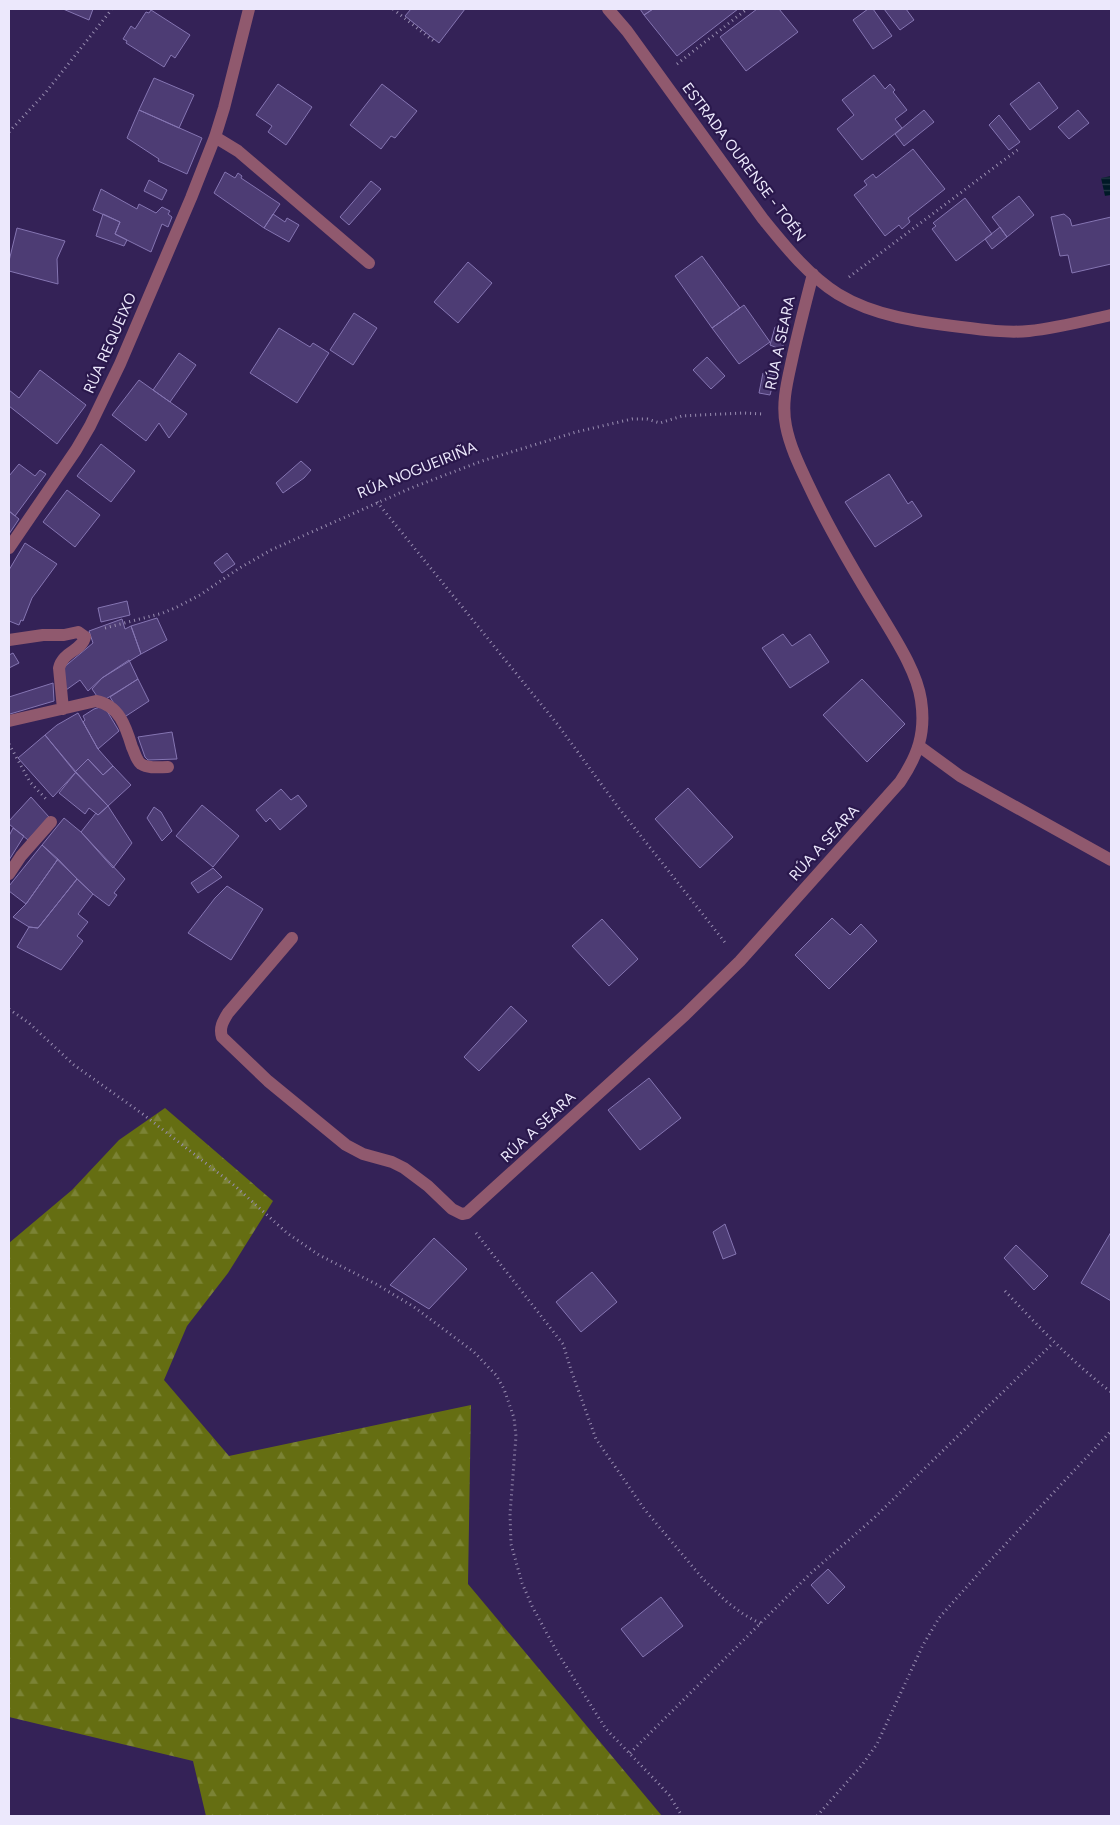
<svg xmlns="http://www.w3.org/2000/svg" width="1120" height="1825" font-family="Figtree,sans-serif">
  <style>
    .forest { fill: url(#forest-firs) }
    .water { fill: url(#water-rules) }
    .building { fill: #4d3c74; stroke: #8575b2 }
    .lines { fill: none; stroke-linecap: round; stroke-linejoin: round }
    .path { stroke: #998eb1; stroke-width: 3; stroke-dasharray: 1 4; stroke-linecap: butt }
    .minor { stroke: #90596e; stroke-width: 12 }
    .labels { text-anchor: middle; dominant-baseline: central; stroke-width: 4.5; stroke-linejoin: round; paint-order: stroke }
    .street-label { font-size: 15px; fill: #ece8fc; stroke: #2a184c }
  </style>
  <defs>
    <pattern id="forest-firs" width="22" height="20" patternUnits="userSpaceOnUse" patternTransform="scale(1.25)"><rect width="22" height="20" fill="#656e12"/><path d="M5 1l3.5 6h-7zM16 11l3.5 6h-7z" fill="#7b8335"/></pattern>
    <pattern id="water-rules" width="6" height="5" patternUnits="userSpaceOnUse" patternTransform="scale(1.25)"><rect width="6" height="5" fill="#001927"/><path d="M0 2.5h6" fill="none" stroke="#253a47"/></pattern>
  </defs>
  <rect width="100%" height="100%" fill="#342257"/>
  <path class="forest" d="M 165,1108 L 273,1201 L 228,1273 L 187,1326 L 164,1380 L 229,1456 L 471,1405 L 468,1584 L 662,1816 L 206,1816 L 193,1761 L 9,1717 L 9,1243 L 72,1190 L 119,1140 Z"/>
  <path class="water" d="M 1111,176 L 1111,195 L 1105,196 L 1101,178 Z"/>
  <path class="building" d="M 63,9 L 93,9 L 89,20 Z
    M 411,9 L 465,9 L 439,43 L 405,16 Z
    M 640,9 L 653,9 L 644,15 Z
    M 653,9 L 738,9 L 677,56 L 644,15 Z
    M 757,9 L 779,9 L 798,32 L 746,71 L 720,37 Z
    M 868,9 L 873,9 L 892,36 L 873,49 L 853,20 Z
    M 884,9 L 906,9 L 914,20 L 900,30 Z
    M 151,10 L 190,35 L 175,58 L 171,55 L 164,67 L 126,43 L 127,41 L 123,39 L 131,26 L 135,29 L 146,12 L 149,13 Z
    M 874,75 L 885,89 L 890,84 L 895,90 L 893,92 L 907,110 L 895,119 L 902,128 L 862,160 L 837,129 L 854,115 L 842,100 Z
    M 154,78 L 194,95 L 179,128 L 139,110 Z
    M 1039,82 L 1058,108 L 1030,130 L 1010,104 Z
    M 278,84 L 312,107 L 286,145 L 268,132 L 272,126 L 256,115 Z
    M 382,84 L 417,111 L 395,138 L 391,136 L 381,149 L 350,125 Z
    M 139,110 L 202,138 L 187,174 L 158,161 L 159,159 L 127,138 Z
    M 924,110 L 934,122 L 904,146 L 895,134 Z
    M 1078,110 L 1089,123 L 1069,139 L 1058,127 Z
    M 999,115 L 1020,142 L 1009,150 L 989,125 Z
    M 913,149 L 945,189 L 908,218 L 910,222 L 902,229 L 899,225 L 885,236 L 854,195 L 867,185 L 864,181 L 873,174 L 876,178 Z
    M 225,172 L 235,178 L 238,173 L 242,176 L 241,178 L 280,204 L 264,228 L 214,193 Z
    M 149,180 L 167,190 L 162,200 L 144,191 Z
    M 371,181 L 381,189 L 349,225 L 340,217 Z
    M 101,189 L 137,209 L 139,204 L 156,213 L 162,207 L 170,211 L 168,214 L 172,217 L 168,227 L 162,224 L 151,252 L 115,234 L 120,222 L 93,210 Z
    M 1019,196 L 1034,215 L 1007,237 L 992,217 Z
    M 965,198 L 992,234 L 956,261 L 932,229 L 936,226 L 933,223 Z
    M 103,214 L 120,222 L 115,234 L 127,240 L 124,246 L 96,236 Z
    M 273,214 L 285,222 L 287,218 L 299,225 L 289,242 L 264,228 Z
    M 1064,214 L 1070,219 L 1072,226 L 1111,217 L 1111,264 L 1072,273 L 1068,255 L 1060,256 L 1051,217 Z
    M 1000,227 L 1007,237 L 992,249 L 985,239 Z
    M 17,228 L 65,241 L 57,259 L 58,284 L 9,271 L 9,261 Z
    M 702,256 L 740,308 L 712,328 L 675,276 Z
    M 468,262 L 492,283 L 458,323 L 434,302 Z
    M 744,305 L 770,342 L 739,364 L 712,328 Z
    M 354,313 L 377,328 L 353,365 L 330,350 Z
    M 775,327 L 787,329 L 782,350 L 770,345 Z
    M 279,328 L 310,347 L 313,343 L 329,353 L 297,403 L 250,373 Z
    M 179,353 L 196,365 L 170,402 L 153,390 Z
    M 707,357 L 725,376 L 711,389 L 693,370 Z
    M 40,370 L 86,405 L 57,444 L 9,406 L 9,390 L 19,398 Z
    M 763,373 L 775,376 L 770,395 L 759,393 Z
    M 139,380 L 187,414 L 169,438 L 159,423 L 146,441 L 112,415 Z
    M 101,444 L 135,471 L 111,502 L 77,476 Z
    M 301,461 L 311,470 L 304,478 L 283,493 L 276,483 Z
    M 19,464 L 35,476 L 40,470 L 46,474 L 15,516 L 9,511 L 9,476 Z
    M 889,474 L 908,504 L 912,501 L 922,516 L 875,547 L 845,502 Z
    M 67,490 L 100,515 L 75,547 L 43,522 Z
    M 9,511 L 19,519 L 9,534 Z
    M 25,543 L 57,564 L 32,598 L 23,621 L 21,620 L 19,625 L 9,621 L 9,570 Z
    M 227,553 L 235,564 L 222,573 L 214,563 Z
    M 127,601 L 130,615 L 101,622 L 98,608 Z
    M 157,618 L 167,640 L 141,654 L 131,626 Z
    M 122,619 L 125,629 L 131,626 L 141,654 L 102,678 L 88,691 L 80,680 L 66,690 L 63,668 L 93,643 L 89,631 Z
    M 783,634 L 792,646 L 810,634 L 829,662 L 790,688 L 762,648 Z
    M 13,653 L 19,663 L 9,668 L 9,655 Z
    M 129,660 L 138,679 L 101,702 L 92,689 L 102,678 Z
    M 138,679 L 149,701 L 123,718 L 110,697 Z
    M 862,679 L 905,724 L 867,762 L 823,715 Z
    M 53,683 L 54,701 L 10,714 L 9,713 L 9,697 Z
    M 100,707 L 107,711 L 119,731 L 98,749 L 83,722 L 85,720 L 83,716 L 94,709 Z
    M 78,713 L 98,749 L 113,766 L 103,775 L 88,759 L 75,772 L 45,735 L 57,725 Z
    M 172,732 L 177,759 L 148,760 L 145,757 L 138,737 Z
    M 45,735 L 76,772 L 53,797 L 18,758 Z
    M 88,759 L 103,775 L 113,766 L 131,785 L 108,806 L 75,772 Z
    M 76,772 L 108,806 L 98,815 L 89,808 L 85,814 L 59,793 Z
    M 688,788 L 733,837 L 700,868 L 655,819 Z
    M 281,789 L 291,800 L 298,795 L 307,806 L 280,830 L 270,818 L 266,822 L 256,810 Z
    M 31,797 L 49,817 L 28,840 L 9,824 L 9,821 Z
    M 202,805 L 239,836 L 213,867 L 176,836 Z
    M 108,806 L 132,843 L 113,868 L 81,832 L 96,813 L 98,815 Z
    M 154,807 L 161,812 L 172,831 L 162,841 L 147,818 Z
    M 64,818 L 81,832 L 125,879 L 114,893 L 117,895 L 109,906 L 93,894 L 42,845 Z
    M 13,828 L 24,836 L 9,860 L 9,836 Z
    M 42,845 L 58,859 L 26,904 L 9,891 L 9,886 Z
    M 58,859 L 77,879 L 38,928 L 29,927 L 13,917 L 26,904 Z
    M 213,868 L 222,877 L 198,893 L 191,883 Z
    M 77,879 L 93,894 L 78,914 L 88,922 L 77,936 L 83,941 L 61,970 L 17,947 L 29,927 L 38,928 Z
    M 227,886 L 263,909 L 231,960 L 188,933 L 215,898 Z
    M 832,918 L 850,935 L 861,924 L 877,941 L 829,989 L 795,955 Z
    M 602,919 L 638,959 L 609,986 L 572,946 Z
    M 511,1006 L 527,1021 L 479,1071 L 464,1057 Z
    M 649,1078 L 681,1118 L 640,1150 L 608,1110 Z
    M 725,1224 L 736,1254 L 723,1259 L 713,1232 Z
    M 1111,1232 L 1111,1301 L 1081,1283 Z
    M 434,1238 L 467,1269 L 429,1309 L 390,1285 Z
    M 1016,1245 L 1048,1276 L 1034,1290 L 1004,1258 Z
    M 592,1272 L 617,1302 L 581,1332 L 556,1302 Z
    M 828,1569 L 845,1587 L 828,1604 L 811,1585 Z
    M 661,1597 L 683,1626 L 643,1657 L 621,1629 Z"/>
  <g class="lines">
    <path class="path" d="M 393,9 L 436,43
      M 677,64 L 747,9
      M 9,132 L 46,92 L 112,9
      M 849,277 L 1020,148
      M 377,502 L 558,725 L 618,807 L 727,945
      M 105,628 L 163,613 L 177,607 L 200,595 L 238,569 L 271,550 L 411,488 L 482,461 L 576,432 L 632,419 L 647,419 L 660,423 L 682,416 L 743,413 L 763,414
      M 9,744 L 30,782 L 48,801
      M 9,1009 L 29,1023 L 74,1065 L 144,1115 L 235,1186 L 287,1233 L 319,1255 L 376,1284 L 414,1307 L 474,1352 L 496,1375 L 504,1389 L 514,1418 L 516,1436 L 510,1514 L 511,1544 L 522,1583 L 532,1606 L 557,1652 L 606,1729 L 657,1782 L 669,1795 L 682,1816
      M 476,1233 L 563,1344 L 572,1373 L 596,1439 L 645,1510 L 703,1579 L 727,1602 L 743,1614 L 761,1624
      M 1005,1291 C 1039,1327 1072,1362 1111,1392
      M 630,1753 L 812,1572 L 874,1518 L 1053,1343
      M 817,1816 L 862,1765 L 877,1744 L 923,1645 L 939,1618 L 987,1564 L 1111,1431"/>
    <path class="minor" d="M 608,9 L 627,31 L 763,219 C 785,246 808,275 838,294 C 874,316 919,322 961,327 C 984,330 1007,333 1029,331 C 1057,328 1084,321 1111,315
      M 215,137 L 238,151 L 369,263
      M 9,548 L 76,450 L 90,426 L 120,364 L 191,198 L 215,137 L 224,108 L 249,9
      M 9,640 L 43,635 L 64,635 L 78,632 L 85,637 C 82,651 63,651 59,668 L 63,709
      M 9,721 L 96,701 C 119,705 126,727 132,747 C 135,753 136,760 141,764 C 149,769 160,767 168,767
      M 919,746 L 960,776 L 1111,860
      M 9,874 L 21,856 L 51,822
      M 292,938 L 228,1013 C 223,1021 219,1028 222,1037 L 268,1081 L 346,1145 L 363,1154 L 392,1162 L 404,1168 L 428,1186 L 452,1209 L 462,1214 L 467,1213 L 685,1015 L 740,961 L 900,782 C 918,755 926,733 921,700 C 917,672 896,640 881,615 C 855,573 830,531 809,486 C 800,467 790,447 786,426 C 781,402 788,379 793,355 C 799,328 806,301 813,274"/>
  </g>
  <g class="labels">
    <g class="street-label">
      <text transform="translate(744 162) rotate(53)">ESTRADA OURENSE - TOÉN</text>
      <text transform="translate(110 343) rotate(-66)">RÚA REQUEIXO</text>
      <text transform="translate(780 343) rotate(-78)">RÚA A SEARA</text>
      <text transform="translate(417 470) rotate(-22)">RÚA NOGUEIRIÑA</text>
      <text transform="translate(824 843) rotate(-48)">RÚA A SEARA</text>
      <text transform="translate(538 1127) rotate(-43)">RÚA A SEARA</text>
    </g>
  </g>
  <rect width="1120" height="1825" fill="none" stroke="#ece8fc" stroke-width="20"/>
</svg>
